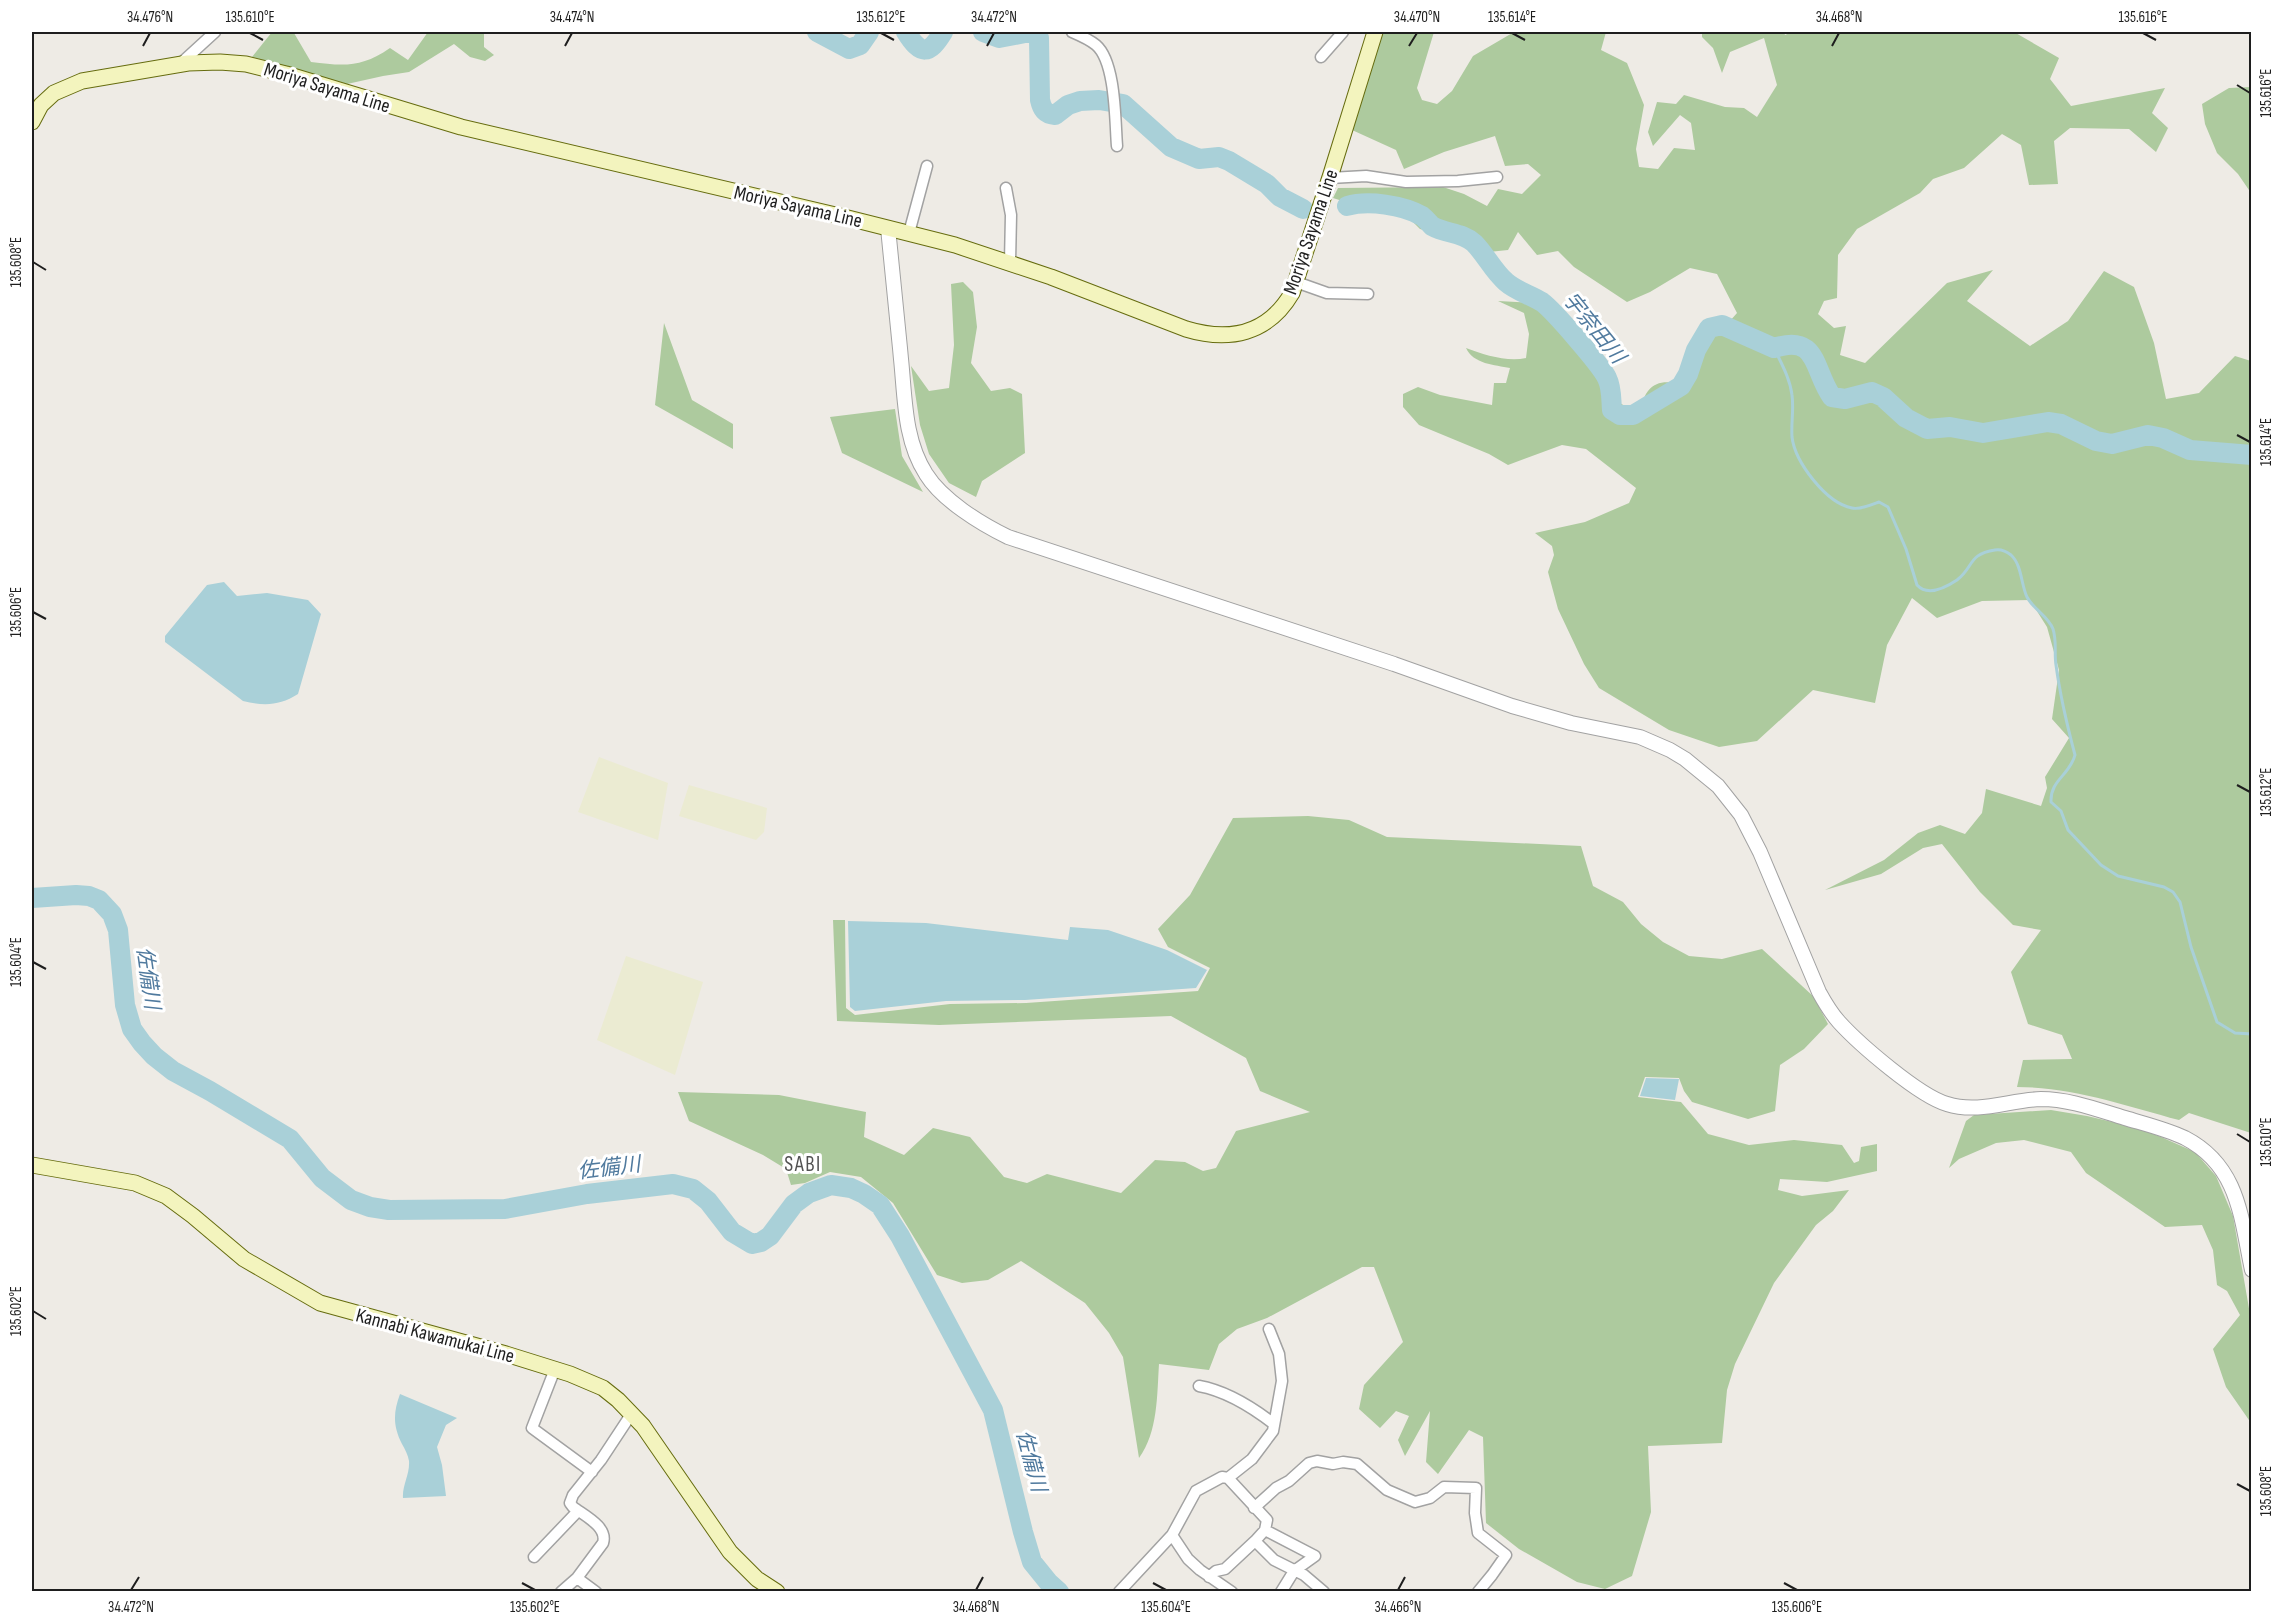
<svg xmlns="http://www.w3.org/2000/svg" width="2283" height="1623" font-family="'Sofia Sans Condensed','Noto Sans JP',sans-serif">
  <style>
    .farmland { fill: #ebebd2 }
    .forest { fill: #adca9e }
    .water { fill: #a9d0d8 }
    .lines { fill: none; stroke-linecap: round; stroke-linejoin: round }
    .stream { stroke: #a9d0d8; stroke-width: 3 }
    .river { stroke: #a9d0d8; stroke-width: 20 }
    .minor-casing { stroke: #a2a2a2; stroke-width: 13 }
    .tertiary-casing { stroke: #a2a2a2; stroke-width: 16 }
    .secondary-casing { stroke: #666c0f; stroke-width: 17 }
    .minor { stroke: #fff; stroke-width: 10 }
    .tertiary { stroke: #fff; stroke-width: 14 }
    .secondary { stroke: #f3f4be; stroke-width: 15 }
    .ticks { fill: none; stroke: #1e1e1e; stroke-width: 2 }
    .labels { text-anchor: middle; dominant-baseline: central; stroke-width: 6; stroke-linejoin: round; paint-order: stroke }
    .street-label { font-size: 20px; fill: #1e1e1e; stroke: #fff }
    .water-label { font-size: 21px; font-style: italic; fill: #507a9e; stroke: #fff }
    .neighbourhood-label { font-size: 21px; letter-spacing: 1.5px; fill: #515151; stroke: #fff }
    .neatline { fill: none; stroke: #1e1e1e; stroke-width: 2 }
    .ticks-label { font-size: 15px; text-anchor: middle; fill: #1e1e1e }
  </style>
  <rect width="100%" height="100%" fill="#eeebe5"/>
  <path class="farmland" d="M 599,757 L 668,783 L 658,840 L 578,812 Z
    M 689,785 L 767,808 L 764,832 L 756,840 L 679,816 Z
    M 626,956 L 703,982 L 675,1075 L 597,1040 Z"/>
  <path class="forest" d="M 272,32 L 294,33 L 311,62 C 344,66 361,68 390,48 L 408,60 L 428,32 L 484,32 L 484,47 L 494,55 L 485,61 L 470,57 L 454,44 L 409,72 L 383,76 L 347,84 L 252,57 Z
    M 1382,32 L 1434,32 L 1417,88 L 1422,100 L 1437,104 L 1452,91 L 1473,56 L 1514,32 L 1606,32 L 1601,50 L 1627,63 L 1644,105 L 1636,149 L 1639,167 L 1658,169 L 1674,148 L 1695,150 L 1691,123 L 1680,115 L 1653,146 L 1648,132 L 1657,102 L 1676,104 L 1684,95 L 1725,107 L 1744,108 L 1757,117 L 1777,85 L 1764,38 L 1730,52 L 1722,73 L 1713,48 L 1702,37 L 1702,32 L 1784,32 L 1785,35 L 1792,32 L 2014,32 L 2059,58 L 2050,79 L 2071,106 L 2165,88 L 2152,113 L 2168,128 L 2156,152 L 2129,129 L 2070,128 L 2054,141 L 2058,184 L 2029,185 L 2021,145 L 2002,134 L 1964,168 L 1933,179 L 1920,193 L 1857,229 L 1838,255 L 1837,298 L 1824,301 L 1818,314 L 1834,328 L 1846,326 L 1840,355 L 1865,363 L 1947,283 L 1993,270 L 1967,301 L 2030,346 L 2068,321 L 2104,271 L 2134,287 L 2154,343 L 2166,399 L 2199,393 L 2235,356 L 2251,361 L 2251,1133 L 2189,1113 L 2179,1120 C 2126,1106 2073,1087 2017,1087 L 2023,1060 L 2072,1059 L 2062,1035 L 2028,1024 L 2011,972 L 2041,930 L 2013,925 L 1980,892 L 1942,844 L 1923,848 L 1881,874 L 1825,890 L 1884,860 L 1918,833 L 1940,825 L 1965,834 L 1982,813 L 1986,789 L 2041,806 L 2047,788 L 2045,777 L 2069,738 L 2052,719 L 2059,670 L 2047,627 L 2030,600 L 1982,601 L 1937,618 L 1912,598 L 1887,645 L 1875,703 L 1813,690 L 1757,741 L 1719,747 L 1669,730 L 1599,688 L 1584,664 L 1558,609 L 1548,572 L 1554,555 L 1552,546 L 1535,533 L 1585,522 L 1629,503 L 1636,488 L 1586,449 L 1562,445 L 1508,465 L 1489,454 L 1419,425 L 1403,407 L 1403,394 L 1418,387 L 1440,395 L 1492,405 L 1494,383 L 1506,383 L 1510,368 C 1495,365 1473,364 1466,348 C 1484,355 1507,362 1526,358 L 1529,334 L 1524,313 L 1498,301 L 1533,303 L 1555,315 L 1596,359 L 1616,401 L 1638,413 C 1647,387 1653,378 1682,384 C 1697,354 1671,334 1722,330 L 1737,313 L 1717,274 L 1690,268 L 1650,292 L 1627,302 L 1574,267 L 1558,251 L 1537,255 L 1518,232 L 1508,250 L 1479,253 L 1452,237 L 1420,229 L 1411,220 L 1395,209 L 1355,205 L 1333,198 L 1338,188 L 1443,187 L 1464,194 L 1487,206 L 1498,189 L 1522,194 L 1541,175 L 1528,164 L 1505,166 L 1495,136 L 1444,152 L 1404,169 L 1396,150 L 1352,130 Z
    M 2251,87 L 2252,87 L 2251,193 L 2238,174 L 2217,153 L 2205,124 L 2202,104 L 2229,88 Z
    M 963,282 L 973,292 L 977,327 L 971,363 L 991,391 L 1010,388 L 1022,394 L 1025,453 L 982,481 L 976,497 L 949,483 L 929,454 L 920,425 L 911,366 L 929,391 L 949,388 L 954,345 L 951,284 Z
    M 664,323 L 692,400 L 733,424 L 733,449 L 655,405 Z
    M 895,409 L 902,456 L 923,492 L 842,453 L 830,417 Z
    M 1308,816 L 1349,820 L 1387,837 L 1581,846 L 1593,886 L 1623,902 L 1641,924 L 1663,942 L 1689,956 L 1722,959 L 1762,949 L 1814,997 L 1828,1024 L 1804,1049 L 1780,1065 L 1775,1111 L 1748,1119 L 1692,1102 L 1684,1091 L 1679,1078 L 1645,1077 L 1638,1097 L 1681,1102 L 1708,1134 L 1749,1145 L 1794,1140 L 1842,1145 L 1854,1163 L 1859,1161 L 1861,1147 L 1877,1144 L 1877,1171 L 1827,1182 L 1780,1179 L 1778,1190 L 1802,1196 L 1849,1190 L 1833,1211 L 1816,1225 L 1774,1283 L 1735,1364 L 1727,1390 L 1722,1443 L 1648,1446 L 1651,1512 L 1632,1576 L 1605,1589 L 1577,1582 L 1519,1549 L 1486,1523 L 1483,1437 L 1469,1430 L 1438,1474 L 1426,1462 L 1430,1411 L 1405,1456 L 1398,1440 L 1409,1416 L 1396,1411 L 1380,1428 L 1359,1409 L 1364,1385 L 1403,1342 L 1374,1267 L 1362,1267 L 1267,1318 L 1237,1329 L 1219,1344 L 1209,1370 L 1159,1364 C 1157,1395 1158,1432 1139,1458 L 1123,1357 L 1109,1333 L 1085,1303 L 1021,1261 L 988,1280 L 962,1283 L 937,1275 L 893,1203 L 861,1177 L 830,1172 L 805,1183 L 791,1185 L 786,1169 L 763,1155 L 689,1121 L 678,1092 L 779,1095 L 866,1112 L 864,1137 L 904,1155 L 933,1128 L 970,1137 L 1004,1177 L 1027,1183 L 1047,1174 L 1121,1193 L 1155,1160 L 1185,1162 L 1203,1171 L 1216,1168 L 1236,1131 L 1310,1112 L 1260,1091 L 1246,1058 L 1171,1016 L 939,1025 L 837,1021 L 833,920 L 845,920 L 846,1008 L 855,1015 L 950,1004 L 1026,1003 L 1198,991 L 1210,968 L 1168,947 L 1158,929 L 1190,895 L 1233,818 Z
    M 2051,1110 L 2087,1116 L 2138,1128 L 2161,1137 L 2195,1152 L 2216,1176 L 2233,1216 L 2251,1320 L 2251,1423 L 2226,1387 L 2213,1349 L 2240,1315 L 2227,1291 L 2217,1285 L 2213,1250 L 2202,1225 L 2165,1227 L 2086,1173 L 2071,1152 L 2024,1140 L 1996,1143 L 1959,1159 L 1949,1168 L 1966,1121 L 1974,1115 Z"/>
  <path class="water" d="M 224,582 L 237,596 L 267,593 L 308,600 L 321,614 L 298,694 C 279,706 264,706 243,701 L 165,642 L 165,636 L 207,585 Z
    M 848,921 L 926,923 L 1068,940 L 1070,927 L 1108,930 L 1167,950 L 1207,970 L 1196,988 L 1025,1000 L 946,1001 L 855,1011 L 850,1007 Z
    M 1646,1078 L 1679,1079 L 1675,1100 L 1640,1096 Z
    M 400,1394 L 457,1418 L 446,1425 L 437,1447 L 442,1465 L 446,1496 L 403,1498 C 402,1486 410,1474 409,1461 C 408,1455 405,1449 402,1444 C 393,1426 393,1413 400,1394 Z"/>
  <g class="lines">
    <path class="stream" d="M 1774,348 C 1781,363 1790,378 1792,395 C 1794,409 1791,423 1792,437 C 1795,462 1826,503 1852,508 C 1860,510 1871,505 1879,502 L 1888,507 L 1906,549 L 1917,585 C 1928,597 1945,588 1957,580 C 1974,567 1968,554 1995,550 C 2001,549 2006,551 2011,555 C 2022,565 2021,585 2027,597 C 2033,609 2048,616 2053,629 C 2057,641 2054,653 2056,665 C 2060,695 2067,725 2075,755 C 2070,775 2050,780 2051,802 L 2061,811 L 2068,830 L 2101,865 L 2118,876 L 2164,887 L 2173,892 L 2180,902 L 2191,947 L 2217,1022 L 2235,1033 L 2252,1034"/>
    <path class="river" d="M 817,32 L 849,49 L 860,45 L 869,32
      M 906,32 C 921,56 929,55 943,32
      M 983,32 L 999,38 L 1030,32
      M 1032,32 L 1039,38 L 1040,100 C 1042,109 1045,114 1055,115 L 1068,105 L 1080,101 L 1099,100 L 1123,104 L 1171,147 L 1199,159 L 1219,157 L 1229,161 L 1267,184 L 1280,197 L 1303,209
      M 1347,206 C 1368,200 1403,205 1422,216 C 1426,219 1429,223 1432,226 C 1446,234 1462,232 1474,243 C 1486,255 1493,271 1506,282 C 1516,291 1531,295 1542,302 C 1553,310 1601,365 1607,378 C 1612,388 1611,399 1612,410 L 1620,415 L 1633,415 L 1681,386 L 1688,374 L 1696,350 L 1709,328 L 1722,325 L 1774,348 C 1819,333 1813,371 1832,397 L 1845,399 L 1872,392 L 1883,397 L 1906,418 L 1927,429 L 1950,427 L 1983,433 L 2048,422 L 2061,424 L 2096,441 L 2112,444 L 2148,435 L 2163,438 L 2190,450 L 2252,455
      M 32,898 L 76,895 L 89,896 L 99,900 L 112,914 L 118,930 L 125,1005 L 132,1029 L 142,1043 L 154,1056 L 173,1071 L 210,1091 L 290,1139 L 322,1178 L 351,1200 L 370,1207 L 389,1210 L 505,1209 L 587,1194 L 673,1184 L 693,1189 L 708,1201 L 732,1232 L 752,1244 L 761,1242 L 770,1236 L 794,1204 L 809,1193 L 831,1185 L 851,1188 L 864,1194 L 880,1205 L 900,1236 L 993,1410 L 1023,1532 L 1032,1562 L 1049,1583 L 1059,1592"/>
    <defs>
      <path id="minor" d="M 1072,32 C 1079,35 1090,40 1096,45 C 1116,62 1115,122 1117,146
        M 1321,57 L 1343,32
        M 180,64 L 215,32
        M 1330,178 L 1366,176 L 1406,182 L 1458,181 L 1497,177
        M 1006,188 L 1011,215 L 1010,262
        M 909,233 L 927,166
        M 1296,282 L 1327,293 L 1368,294
        M 555,1369 L 532,1428 L 592,1472
        M 1199,1386 C 1227,1391 1252,1407 1274,1424
        M 1228,1478 L 1267,1520 L 1265,1530 L 1255,1541 L 1274,1560 L 1304,1575 L 1324,1592
        M 1254,1508 L 1276,1488 L 1289,1481 L 1309,1463 L 1317,1461 L 1333,1464 L 1343,1462 L 1357,1464 L 1387,1490 L 1415,1502 L 1430,1498 L 1444,1487 L 1476,1488 L 1475,1513 L 1478,1533 L 1506,1555 L 1492,1575 L 1478,1592
        M 1265,1530 L 1315,1556 L 1294,1571 L 1281,1592
        M 1172,1535 L 1188,1559 L 1200,1570 L 1232,1592
        M 534,1557 L 578,1511
        M 1209,1577 L 1216,1571 L 1225,1569 L 1255,1541
        M 577,1578 L 596,1592
        M 561,1592 L 577,1578 L 603,1543 C 608,1527 585,1516 573,1507 L 570,1503 L 573,1495 L 601,1460 L 632,1413
        M 1119,1592 L 1172,1535 L 1196,1491 L 1222,1477 L 1228,1478 L 1252,1459 L 1273,1431 L 1282,1381 L 1279,1354 L 1269,1329"/>
      <path id="tertiary" d="M 888,228 C 892,271 897,315 901,359 C 905,397 904,440 926,474 C 942,500 981,524 1008,537 L 1394,664 L 1512,706 L 1571,723 L 1640,737 L 1670,750 L 1685,759 L 1718,786 L 1741,815 L 1760,852 L 1819,992 C 1825,1003 1831,1013 1839,1022 C 1859,1044 1919,1096 1947,1104 C 1979,1114 2009,1100 2041,1099 C 2070,1099 2098,1110 2125,1118 C 2145,1124 2166,1129 2185,1138 C 2239,1166 2241,1218 2252,1270"/>
      <path id="secondary" d="M 32,122 L 41,105 L 54,93 L 82,81 L 188,63 L 220,62 L 246,64 L 286,74 L 461,127 L 844,217 L 955,245 L 1051,277 L 1186,329 C 1229,342 1268,334 1292,293 L 1331,174 L 1375,32
        M 32,1165 L 135,1183 L 166,1196 L 193,1216 L 244,1259 L 320,1303 L 506,1354 L 570,1374 L 603,1388 L 618,1400 L 643,1426 L 730,1552 L 757,1579 L 777,1592"/>
    </defs>
    <use href="#minor" class="minor-casing"/>
    <use href="#tertiary" class="tertiary-casing"/>
    <use href="#secondary" class="secondary-casing"/>
    <use href="#minor" class="minor"/>
    <use href="#tertiary" class="tertiary"/>
    <use href="#secondary" class="secondary"/>
  </g>
  <path class="ticks" d="M 250,33 L 263,40M 881,33 L 894,40M 1512,33 L 1525,40M 2143,33 L 2156,40M 143,46 L 150,33M 565,46 L 572,33M 987,46 L 994,33M 1409,46 L 1417,33M 1832,46 L 1839,33M 2237,85 L 2250,93M 33,262 L 46,270M 2237,435 L 2250,442M 33,612 L 46,619M 2237,785 L 2250,792M 33,962 L 46,969M 2237,1134 L 2250,1142M 33,1311 L 46,1319M 2237,1484 L 2250,1491M 522,1583 L 535,1590M 1153,1583 L 1166,1590M 1784,1583 L 1797,1590M 131,1590 L 139,1577M 976,1590 L 983,1577M 1398,1590 L 1405,1577"/>
  <g class="labels">
    <g class="street-label">
      <text transform="translate(327 88) rotate(17)">Moriya Sayama Line</text>
      <text transform="translate(798 207) rotate(13)">Moriya Sayama Line</text>
      <text transform="translate(1311 232) rotate(-71)">Moriya Sayama Line</text>
      <text transform="translate(435 1336) rotate(15)">Kannabi Kawamukai Line</text>
    </g>
    <g class="water-label">
      <text transform="translate(1594 328) rotate(51)">宇奈田川</text>
      <text transform="translate(148 978) rotate(82)">佐備川</text>
      <text transform="translate(609 1168) rotate(-7)">佐備川</text>
      <text transform="translate(1031 1461) rotate(75)">佐備川</text>
    </g>
    <g class="neighbourhood-label">
      <text x="803" y="1164">SABI</text>
    </g>
  </g>
  <rect width="2283" height="1623" fill="none" stroke="#ffffff" stroke-width="66"/>
  <rect x="33" y="33" width="2217" height="1557" class="neatline"/>
  <g class="ticks-label">
    <text x="150" y="22">34.476°N</text>
    <text x="250" y="22">135.610°E</text>
    <text x="572" y="22">34.474°N</text>
    <text x="881" y="22">135.612°E</text>
    <text x="994" y="22">34.472°N</text>
    <text x="1417" y="22">34.470°N</text>
    <text x="1512" y="22">135.614°E</text>
    <text x="1839" y="22">34.468°N</text>
    <text x="2143" y="22">135.616°E</text>
    <text transform="translate(2266 93) rotate(-90)" y="5">135.616°E</text>
    <text transform="translate(16 262) rotate(-90)" y="5">135.608°E</text>
    <text transform="translate(2266 442) rotate(-90)" y="5">135.614°E</text>
    <text transform="translate(16 612) rotate(-90)" y="5">135.606°E</text>
    <text transform="translate(2266 792) rotate(-90)" y="5">135.612°E</text>
    <text transform="translate(16 962) rotate(-90)" y="5">135.604°E</text>
    <text transform="translate(2266 1142) rotate(-90)" y="5">135.610°E</text>
    <text transform="translate(16 1311) rotate(-90)" y="5">135.602°E</text>
    <text transform="translate(2266 1491) rotate(-90)" y="5">135.608°E</text>
    <text x="131" y="1612">34.472°N</text>
    <text x="535" y="1612">135.602°E</text>
    <text x="976" y="1612">34.468°N</text>
    <text x="1166" y="1612">135.604°E</text>
    <text x="1398" y="1612">34.466°N</text>
    <text x="1797" y="1612">135.606°E</text>
  </g>
</svg>
